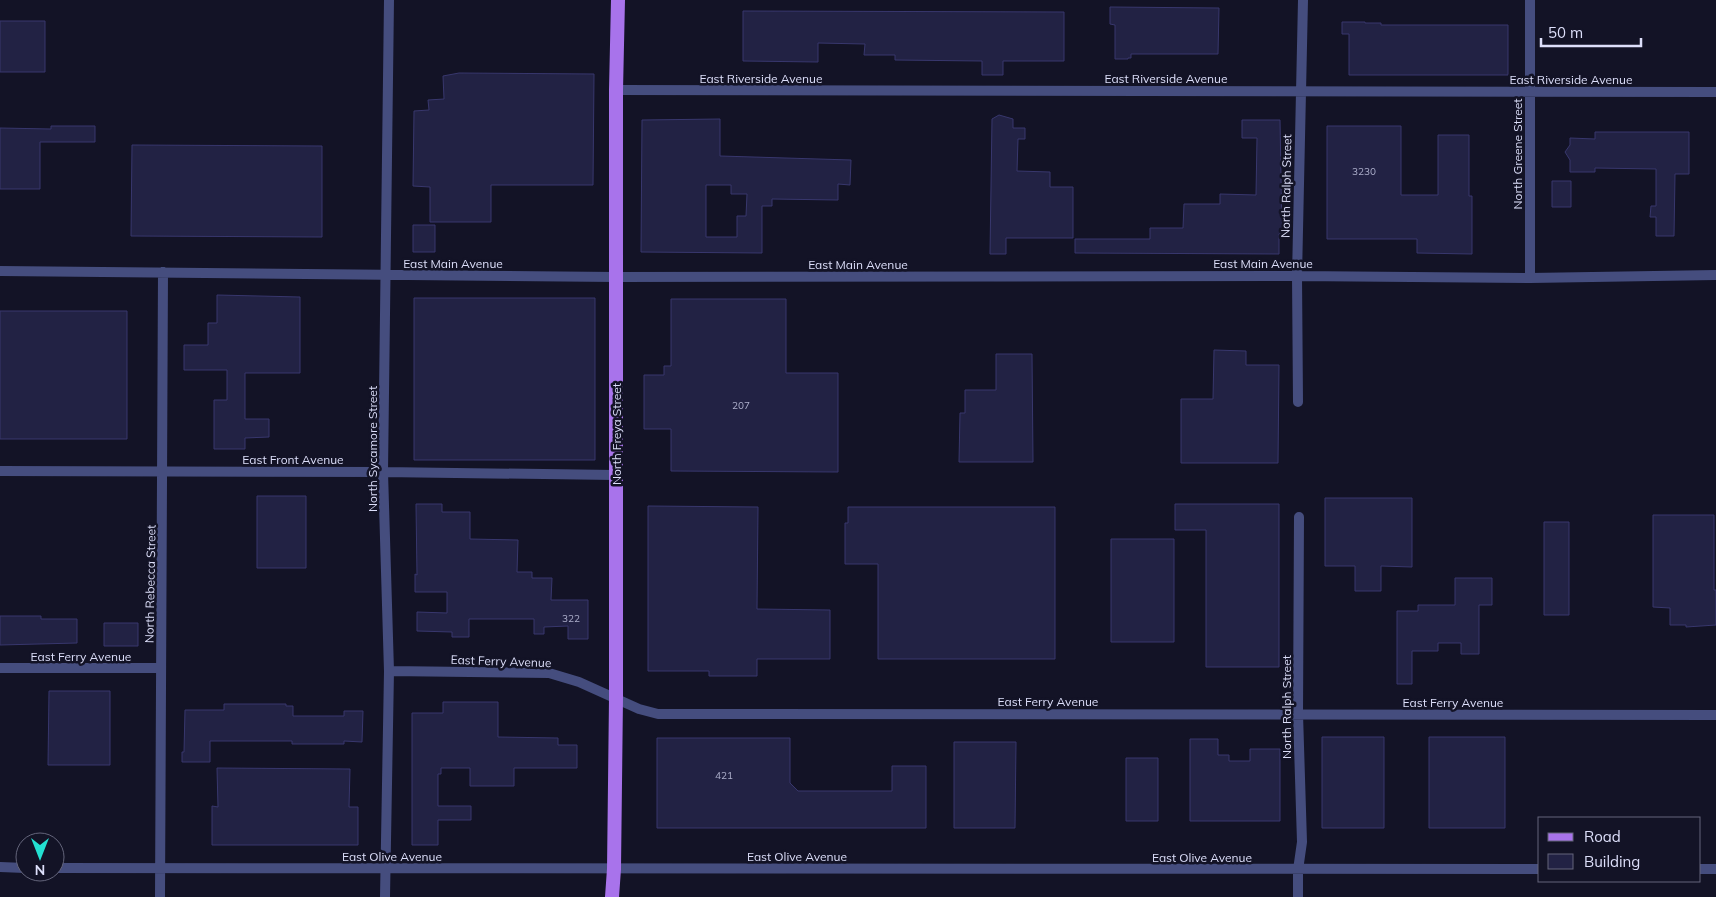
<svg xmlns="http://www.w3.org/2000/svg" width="1716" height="897" font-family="Mulish,sans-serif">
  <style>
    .building { fill: #224; stroke: #38376d; fill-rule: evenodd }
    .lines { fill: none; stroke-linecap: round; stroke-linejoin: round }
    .minor { stroke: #454d7e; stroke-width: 10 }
    .primary { stroke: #a873eb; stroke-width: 14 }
    .labels { text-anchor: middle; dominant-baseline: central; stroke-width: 5; stroke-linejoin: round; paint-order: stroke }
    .number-label { font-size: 10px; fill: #aeb0cc }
    .street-label { font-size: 12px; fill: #dddffa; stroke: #131326 }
  </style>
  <rect width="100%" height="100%" fill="#131326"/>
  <path class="building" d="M 1110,7 L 1219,8 L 1218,54 L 1131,54 L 1131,58 L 1128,58 L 1128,59 L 1115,59 L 1115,25 L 1110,24 Z
    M 743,11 L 1064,12 L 1064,61 L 1003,61 L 1003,75 L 982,75 L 982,61 L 895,60 L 895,55 L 864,55 L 865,44 L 818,43 L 818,62 L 743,61 Z
    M 0,21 L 45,21 L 45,72 L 0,72 Z
    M 1342,22 L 1365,22 L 1365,23 L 1381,23 L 1381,25 L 1508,25 L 1508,75 L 1349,75 L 1349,34 L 1342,34 Z
    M 459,73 L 594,74 L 593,185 L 491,185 L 491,222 L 430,222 L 430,187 L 413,186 L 414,111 L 429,110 L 428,100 L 444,99 L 443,76 Z
    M 999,115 L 1013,119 L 1013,128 L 1025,128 L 1025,139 L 1018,139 L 1017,171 L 1050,172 L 1050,187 L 1073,187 L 1073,238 L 1006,238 L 1006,254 L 990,254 L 992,119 Z
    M 720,119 L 720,156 L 851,160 L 850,185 L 838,184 L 838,200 L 772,199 L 772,206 L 762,206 L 762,253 L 641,252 L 642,120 ZM 706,185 L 731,185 L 731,194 L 747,194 L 746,216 L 737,216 L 737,237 L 706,237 Z
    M 1242,120 L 1280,120 L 1282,234 L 1279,234 L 1279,254 L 1075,253 L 1075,239 L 1150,239 L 1150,228 L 1183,228 L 1184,204 L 1220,204 L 1220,194 L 1256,195 L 1257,138 L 1242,138 Z
    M 51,126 L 95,126 L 95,142 L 40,142 L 40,189 L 0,189 L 0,128 L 51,129 Z
    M 1327,126 L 1401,126 L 1401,195 L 1438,195 L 1438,135 L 1469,135 L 1469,196 L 1472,196 L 1472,254 L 1417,253 L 1417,239 L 1327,239 Z
    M 1595,132 L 1689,132 L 1689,174 L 1675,174 L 1674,236 L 1656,236 L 1656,217 L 1650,217 L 1651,206 L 1656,206 L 1656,169 L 1595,168 L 1595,172 L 1570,172 L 1570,160 L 1565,152 L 1570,145 L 1570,138 L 1595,139 Z
    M 132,145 L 322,146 L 322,237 L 131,236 Z
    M 1552,181 L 1571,181 L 1571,207 L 1552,207 Z
    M 413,225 L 435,225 L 435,252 L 413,252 Z
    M 217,295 L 300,297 L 300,373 L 245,373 L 245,419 L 269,419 L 269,437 L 245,438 L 245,449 L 214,449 L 214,400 L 227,400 L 227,370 L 184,370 L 184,345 L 208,345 L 208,323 L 217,323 Z
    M 414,298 L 595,298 L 595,460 L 414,460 Z
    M 671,299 L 786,299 L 786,373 L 838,373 L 838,472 L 671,471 L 671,429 L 644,429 L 644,375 L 664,375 L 664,366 L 671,366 Z
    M 0,311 L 127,311 L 127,439 L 0,439 Z
    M 1214,350 L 1246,351 L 1246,365 L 1279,365 L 1278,463 L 1181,463 L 1181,399 L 1213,399 Z
    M 996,354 L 1032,354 L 1033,462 L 959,462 L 960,413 L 965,413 L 965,390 L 996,390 Z
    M 257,496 L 306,496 L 306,568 L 257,568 Z
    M 1325,498 L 1412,498 L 1412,567 L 1381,566 L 1381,591 L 1355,591 L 1355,566 L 1325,566 Z
    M 416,504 L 442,504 L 442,512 L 470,512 L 470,539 L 518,540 L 517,572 L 532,572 L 532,578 L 552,578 L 551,600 L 588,600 L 588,639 L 568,639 L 568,626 L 544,627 L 544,634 L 534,634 L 534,619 L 469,619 L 469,637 L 452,637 L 452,632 L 417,631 L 417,612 L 447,613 L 447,592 L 415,592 L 415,574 L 417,575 Z
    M 1175,504 L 1279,504 L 1279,667 L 1206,667 L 1206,530 L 1175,530 Z
    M 648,506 L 758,507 L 757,609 L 830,610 L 830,659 L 757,659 L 757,676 L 709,676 L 709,671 L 648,671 Z
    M 848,507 L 1055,507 L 1055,659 L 878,659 L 878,564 L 845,564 L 845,523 L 848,523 Z
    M 1653,515 L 1714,515 L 1714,590 L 1716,590 L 1716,625 L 1686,627 L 1686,625 L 1670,625 L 1670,608 L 1653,607 Z
    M 1544,522 L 1569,522 L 1569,615 L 1544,615 Z
    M 1111,539 L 1174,539 L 1174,642 L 1111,642 Z
    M 1455,578 L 1492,578 L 1492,605 L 1479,605 L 1479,654 L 1461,654 L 1461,643 L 1438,643 L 1438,651 L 1412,651 L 1412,684 L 1397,684 L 1397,611 L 1418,611 L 1418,605 L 1455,605 Z
    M 0,616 L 41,616 L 41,619 L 77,619 L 77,643 L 0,645 Z
    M 104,623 L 138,623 L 138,646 L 104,646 Z
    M 49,691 L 110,691 L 110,765 L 48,765 Z
    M 443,702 L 498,702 L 498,737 L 558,738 L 558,745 L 577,745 L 577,768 L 514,768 L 514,786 L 470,786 L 470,768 L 441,768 L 441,774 L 438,774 L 438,806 L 471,806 L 471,820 L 438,820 L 438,845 L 412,845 L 412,713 L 443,713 Z
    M 224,704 L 286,704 L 286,706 L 293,706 L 293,716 L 344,716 L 344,711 L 363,711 L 362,742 L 344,741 L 344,744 L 292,744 L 292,741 L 210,741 L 210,762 L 182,762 L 182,752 L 184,752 L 185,710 L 224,710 Z
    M 1322,737 L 1384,737 L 1384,828 L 1322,828 Z
    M 1429,737 L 1505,737 L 1505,828 L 1429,828 Z
    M 657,738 L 790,738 L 790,783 L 798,791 L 892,791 L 892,766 L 926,766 L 926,828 L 657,828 Z
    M 1190,739 L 1218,739 L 1218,755 L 1229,755 L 1229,761 L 1250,761 L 1250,749 L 1280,749 L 1280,821 L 1190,821 Z
    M 954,742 L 1016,742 L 1015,828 L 954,828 Z
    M 1126,758 L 1158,758 L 1158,821 L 1126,821 Z
    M 217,768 L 350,769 L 349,807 L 358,807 L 358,845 L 212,845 L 212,806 L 218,807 Z"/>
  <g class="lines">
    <path class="minor" d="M 616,90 L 1716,92
      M 0,271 L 616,277 L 1297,276 L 1530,278 L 1716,275
      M 1530,278 L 1530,0
      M 1298,402 L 1297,276 L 1303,0
      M 0,471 L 383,472 L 615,475
      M 0,668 L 161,668
      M 389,671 L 549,673 L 579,682 L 639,709 L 658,714 L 1716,715
      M 0,867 L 25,868
      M 55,868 L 1540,869
      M 1700,869 L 1716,869
      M 160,897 L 163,272
      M 385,897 L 389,671 L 383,472 L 389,0
      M 1298,897 L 1298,870 L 1302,842 L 1298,714 L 1299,517"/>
    <path class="primary" d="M 612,897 L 614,869 L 616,698 L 616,90 L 618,0"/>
  </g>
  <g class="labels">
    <g class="number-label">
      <text x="1364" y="171">3230</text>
      <text x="741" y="405">207</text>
      <text x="571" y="618">322</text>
      <text x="724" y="775">421</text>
    </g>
    <g class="street-label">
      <text x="761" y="78">East Riverside Avenue</text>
      <text x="1166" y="78">East Riverside Avenue</text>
      <text x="1571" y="79">East Riverside Avenue</text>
      <text transform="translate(1517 154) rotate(-90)">North Greene Street</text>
      <text transform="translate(1286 186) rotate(-89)">North Ralph Street</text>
      <text x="453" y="263">East Main Avenue</text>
      <text x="1263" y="263">East Main Avenue</text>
      <text x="858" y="264">East Main Avenue</text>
      <text transform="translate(616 434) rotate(-90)">North Freya Street</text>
      <text transform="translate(372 449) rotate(-90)">North Sycamore Street</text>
      <text x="293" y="459">East Front Avenue</text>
      <text transform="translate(150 584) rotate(-89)">North Rebecca Street</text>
      <text x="81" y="656">East Ferry Avenue</text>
      <text transform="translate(501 661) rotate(2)">East Ferry Avenue</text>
      <text x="1048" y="701">East Ferry Avenue</text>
      <text x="1453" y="702">East Ferry Avenue</text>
      <text transform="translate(1286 707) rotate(-90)">North Ralph Street</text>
      <text x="392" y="856">East Olive Avenue</text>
      <text x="797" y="856">East Olive Avenue</text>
      <text x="1202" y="857">East Olive Avenue</text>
    </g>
  </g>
  <rect x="1538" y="817" width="162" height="65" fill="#131326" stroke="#64657b"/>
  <rect x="1548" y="833" width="25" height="8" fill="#a873eb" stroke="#64657b"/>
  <text x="1584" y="842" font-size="15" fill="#dddffa">Road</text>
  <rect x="1548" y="854" width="25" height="15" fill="#222244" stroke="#64657b"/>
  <text x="1584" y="867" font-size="15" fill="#dddffa">Building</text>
  <g transform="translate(40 857) rotate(180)"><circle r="24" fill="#131326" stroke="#64657b"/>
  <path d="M0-4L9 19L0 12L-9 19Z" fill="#23e0d1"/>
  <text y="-8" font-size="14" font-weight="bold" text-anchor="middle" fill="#dddffa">N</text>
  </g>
  <path d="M1541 38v8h100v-8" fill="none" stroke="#dddffa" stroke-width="2.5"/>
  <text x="1548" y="38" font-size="15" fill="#dddffa" stroke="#131326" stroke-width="4" paint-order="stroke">50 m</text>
</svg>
